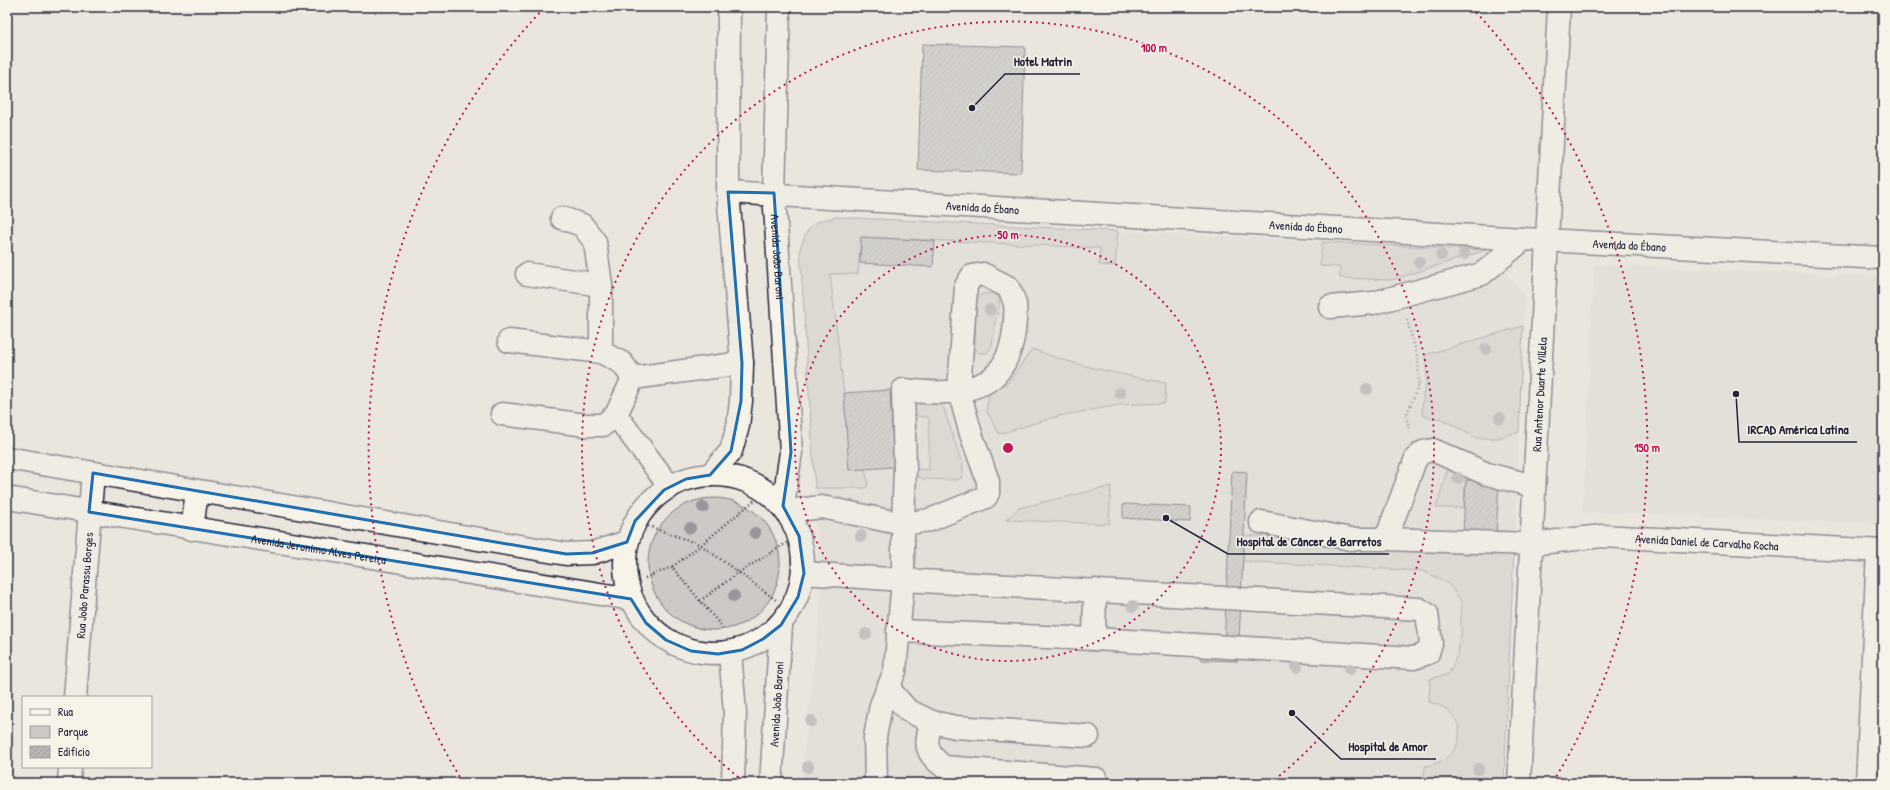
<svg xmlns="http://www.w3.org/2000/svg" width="1890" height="790" font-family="'Patrick Hand',sans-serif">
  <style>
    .built { fill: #dbd8d2 }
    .green { fill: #cdc9c6; stroke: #787680 }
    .building { fill: url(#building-hatch); stroke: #22223b }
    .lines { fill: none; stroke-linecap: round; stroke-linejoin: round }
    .minor-casing { stroke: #22223b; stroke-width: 25 }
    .major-casing { stroke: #22223b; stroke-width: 25 }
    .path { stroke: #22223b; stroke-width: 2.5; stroke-dasharray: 1 3; stroke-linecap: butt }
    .minor { stroke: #f7f3e8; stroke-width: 22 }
    .major { stroke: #f7f3e8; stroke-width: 22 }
    .tree { fill: #98969b }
    .marked { fill: none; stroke: #1f6fb2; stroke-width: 3; stroke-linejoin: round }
    .ring { fill: none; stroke: #c2185b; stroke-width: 2; stroke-dasharray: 2 4 }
    .labels { text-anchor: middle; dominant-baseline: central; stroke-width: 3; stroke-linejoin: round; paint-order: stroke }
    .street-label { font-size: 12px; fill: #22223b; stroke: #f7f3e8 }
    .centre { fill: #c2185b; stroke: #f7f3e8; stroke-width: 2 }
    .ring-label { font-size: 12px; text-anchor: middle; font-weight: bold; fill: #c2185b; stroke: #f7f3e8; stroke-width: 3; stroke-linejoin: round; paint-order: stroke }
    .leader { fill: none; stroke: #22223b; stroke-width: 1.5 }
    .callout-dot { fill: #22223b; stroke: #f7f3e8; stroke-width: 1.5 }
    .callout-label { font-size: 13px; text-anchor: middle; font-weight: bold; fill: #22223b; stroke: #f7f3e8; stroke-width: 3; stroke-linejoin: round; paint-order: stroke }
  </style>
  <defs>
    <pattern id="building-hatch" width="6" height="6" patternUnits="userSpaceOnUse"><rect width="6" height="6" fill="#b8b6b5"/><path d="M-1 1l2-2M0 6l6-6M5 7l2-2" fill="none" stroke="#9e9c9d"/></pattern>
  </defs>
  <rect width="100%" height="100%" fill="#eae6de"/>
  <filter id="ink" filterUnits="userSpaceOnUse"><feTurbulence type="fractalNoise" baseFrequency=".025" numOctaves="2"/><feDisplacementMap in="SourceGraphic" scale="8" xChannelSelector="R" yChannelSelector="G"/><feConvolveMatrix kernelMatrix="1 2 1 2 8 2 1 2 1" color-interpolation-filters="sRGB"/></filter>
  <g filter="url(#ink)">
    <path class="built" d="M 837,217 L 1486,250 L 1525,295 L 1504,783 L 801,783 L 821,600 L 800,249 L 805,233 L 819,220 Z
      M 1594,265 L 1883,277 L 1883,524 L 1583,512 Z"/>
    <path class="green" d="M 837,217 L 1118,231 L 1115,266 L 1099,265 L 1100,248 L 861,237 L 858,274 L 830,274 L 844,393 L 849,470 L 865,469 L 868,484 L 866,488 L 815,488 L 800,249 C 808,225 812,221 837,217 Z
      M 1322,242 L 1486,250 L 1392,280 L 1340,278 L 1340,267 L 1320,266 Z
      M 990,293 L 999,296 L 999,309 L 995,321 L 992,346 L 987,353 L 979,353 L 975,349 L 976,303 L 981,295 Z
      M 1523,326 L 1519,432 L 1498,438 L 1476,438 L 1442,419 L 1422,416 L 1423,397 L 1427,379 L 1425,355 Z
      M 1032,349 C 1075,366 1120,374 1166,383 L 1165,403 L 1119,405 L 1059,416 L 999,434 L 986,410 L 990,391 L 1008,383 Z
      M 936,398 L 944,409 L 963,467 L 963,473 L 961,478 L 956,480 L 922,479 L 917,476 L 913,469 L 929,470 L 929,418 L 912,415 L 912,404 Z
      M 1448,468 L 1466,471 L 1464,508 L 1436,508 Z
      M 1111,486 L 1109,524 L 1006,520 L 1019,508 Z
      M648 564a66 66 0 1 1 132 0a66 66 0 1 1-132 0Z
      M 1239,535 L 1514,548 L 1504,783 L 1424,783 L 1425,766 C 1468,761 1472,711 1429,702 L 1430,679 L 1449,674 L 1458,653 L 1461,635 L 1461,601 L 1448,583 L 1423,571 L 1237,561 Z"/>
    <path class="building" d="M 922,44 L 1025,47 L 1021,173 L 918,170 Z
      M 861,237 L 935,241 L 933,267 L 860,263 Z
      M 890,390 L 894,467 L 849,470 L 844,393 Z
      M 1232,471 L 1247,472 L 1238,661 L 1200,660 L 1201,646 L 1224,647 Z
      M 1466,480 L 1499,482 L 1496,534 L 1463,532 Z
      M 1123,504 L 1191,507 L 1190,522 L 1123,518 Z
      M 1561,778 L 1635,783 L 1561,783 Z"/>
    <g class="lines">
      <defs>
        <g id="minor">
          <path id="s1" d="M 779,7 L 774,193 L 791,452 L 783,506"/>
          <path id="s2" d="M 728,192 L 1524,239 L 1883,258"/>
          <path d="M 562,218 L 582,225 L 595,242 L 601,285 L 601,352"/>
          <path d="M 527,274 L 601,285"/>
          <path d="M 1330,307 L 1373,303 L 1482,274 L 1524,239"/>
          <path d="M 509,341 L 601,352 L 622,363 L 633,378"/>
          <path d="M 502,414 L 586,425 L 603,425 L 616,415 L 633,378 L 742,363"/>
          <path d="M 616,415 L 670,487"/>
          <path d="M 710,475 L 731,451 L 738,426 L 741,401 L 742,363 L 728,192 L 729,7"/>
          <path id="s3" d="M 1534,486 L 1487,474 L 1433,450 L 1423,452 L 1416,458 L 1386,539 L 1531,544 L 1602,536 L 1883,551"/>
          <path d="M 788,511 L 822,507 L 903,524 L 930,520 L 986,497 L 988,493 L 988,481 L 971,434 L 959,391 L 966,286 L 972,276 L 983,274 L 1008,287 C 1011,293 1014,299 1015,304 C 1016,309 1015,315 1015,320 C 1014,343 1006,374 982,384 C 957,395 929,393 903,390 L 905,469 L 903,524 L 903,580 L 895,671 L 881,705 L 875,737 L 876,783"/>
          <path d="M 1261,522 L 1351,539 L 1386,539"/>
          <path d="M 804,573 L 903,580 L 1419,609 L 1427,614 L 1431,643 L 1428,653 L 1414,658 L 1094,639 L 1095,590"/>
          <path d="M 898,631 L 1094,639"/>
          <path d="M 889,689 L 907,710 L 932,722 L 956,727 L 1088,736"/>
          <path id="s4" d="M 75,697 L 93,473"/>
          <path d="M 932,722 C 924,743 925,753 944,767 L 1096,779"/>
          <path d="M 69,783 L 70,767"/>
          <path id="s5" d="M 1519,783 L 1559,7"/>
          <path d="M 1867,783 L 1878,551"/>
        </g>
        <g id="major">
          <path d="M 7,458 L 566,554 L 592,553 L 627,542"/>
          <circle cx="714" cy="564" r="89"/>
          <path id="s6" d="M 7,498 L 631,599"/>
          <path d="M 192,529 L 197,492"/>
          <path d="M 730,652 L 735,713 L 733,783"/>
          <path id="s7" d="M 771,783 L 781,625"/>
        </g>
      </defs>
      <use href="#minor" class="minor-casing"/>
      <use href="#major" class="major-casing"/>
      <path class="path" d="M 1407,320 L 1418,359 L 1419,384 L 1406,416 L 1410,431
        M 648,526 L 701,545 L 776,600
        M 645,578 L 672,567
        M 700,601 L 738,573 L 796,537
        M 723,628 L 672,567 L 701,545 L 757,498"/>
      <use href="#minor" class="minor"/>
      <use href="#major" class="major"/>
    </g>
    <g class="tree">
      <circle cx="1464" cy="254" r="6"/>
      <circle cx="1441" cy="255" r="6"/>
      <circle cx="1419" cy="262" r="6"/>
      <circle cx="990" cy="310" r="6"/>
      <circle cx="1486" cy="349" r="6"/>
      <circle cx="1367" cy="389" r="6"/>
      <circle cx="1120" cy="393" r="6"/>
      <circle cx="1500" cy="418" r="6"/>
      <circle cx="1458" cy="478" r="6"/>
      <circle cx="703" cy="507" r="6"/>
      <circle cx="690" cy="528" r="6"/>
      <circle cx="755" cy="533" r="6"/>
      <circle cx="861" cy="536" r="6"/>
      <circle cx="734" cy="596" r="6"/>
      <circle cx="1133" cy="606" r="6"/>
      <circle cx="866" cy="634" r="6"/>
      <circle cx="1297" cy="667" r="6"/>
      <circle cx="1350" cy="669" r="6"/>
      <circle cx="811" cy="721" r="6"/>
      <circle cx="808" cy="767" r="6"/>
      <circle cx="1478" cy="769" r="6"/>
    </g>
  </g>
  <path d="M0 0H1890V790H0ZM 728,192 L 774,193 L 791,452 L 783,506 L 799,536 L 804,573 L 798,597 L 781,625 L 763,639 L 742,650 L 718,654 L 691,651 L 666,640 L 646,623 L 631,599 L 89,512 L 93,473 L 566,554 L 592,553 L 627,542 L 635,521 L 664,490 L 686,479 L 710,475 L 731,451 L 741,401 L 742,363 Z" fill="#eae6de" fill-opacity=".55" fill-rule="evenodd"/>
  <path class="marked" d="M 728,192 L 774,193 L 791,452 L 783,506 L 799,536 L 804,573 L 798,597 L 781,625 L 763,639 L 742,650 L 718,654 L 691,651 L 666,640 L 646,623 L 631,599 L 89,512 L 93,473 L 566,554 L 592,553 L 627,542 L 635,521 L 664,490 L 686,479 L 710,475 L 731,451 L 741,401 L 742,363 Z"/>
  <g class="ring">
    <circle cx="1008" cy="448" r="213"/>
    <path d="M743 781A426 426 0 1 1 1273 781"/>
    <path d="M463 782A639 639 0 0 1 544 8M1472 8A639 639 0 0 1 1553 782"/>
  </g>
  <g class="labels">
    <g class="street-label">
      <text stroke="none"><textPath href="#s2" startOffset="255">Avenida do Ébano</textPath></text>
      <text stroke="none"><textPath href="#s2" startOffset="579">Avenida do Ébano</textPath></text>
      <text stroke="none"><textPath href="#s2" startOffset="903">Avenida do Ébano</textPath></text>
      <text stroke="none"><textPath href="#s1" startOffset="250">Avenida João Baroni</textPath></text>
      <text stroke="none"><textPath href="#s5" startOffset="389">Rua Antenor Duarte Villela</textPath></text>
      <text stroke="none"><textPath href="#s3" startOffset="535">Avenida Daniel de Carvalho Rocha</textPath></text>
      <text stroke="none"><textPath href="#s6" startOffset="316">Avenida Jeronimo Alves Pereira</textPath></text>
      <text stroke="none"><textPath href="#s4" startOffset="112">Rua João Parassu Borges</textPath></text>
      <text stroke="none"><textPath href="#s7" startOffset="79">Avenida João Baroni</textPath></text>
    </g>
  </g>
  <circle cx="1008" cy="448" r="6" class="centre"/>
  <g class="ring-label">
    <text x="1154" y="52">100 m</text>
    <text x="1008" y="239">50 m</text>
    <text x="1647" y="452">150 m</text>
  </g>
  <path class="leader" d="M972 108L1005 74H1080M1736 394L1739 442H1857M1166 518L1228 554H1389M1292 713L1341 759H1436"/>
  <g class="callout-dot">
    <circle cx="972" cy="108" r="4"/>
    <circle cx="1736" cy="394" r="4"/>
    <circle cx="1166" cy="518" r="4"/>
    <circle cx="1292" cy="713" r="4"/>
  </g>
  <g class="callout-label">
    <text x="1043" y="66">Hotel Matrin</text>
    <text x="1798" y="434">IRCAD América Latina</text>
    <text x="1309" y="546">Hospital de Câncer de Barretos</text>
    <text x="1388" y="751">Hospital de Amor</text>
  </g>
  <rect width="1890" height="790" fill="none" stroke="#f7f3e8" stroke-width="24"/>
  <rect x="12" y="12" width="1866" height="766" fill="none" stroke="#22223b" stroke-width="1.5" filter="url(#ink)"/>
  <rect x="22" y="696" width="130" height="72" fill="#f7f3e8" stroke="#a29fa3"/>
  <rect x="30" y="709" width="20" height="6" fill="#f7f3e8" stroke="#a29fa3"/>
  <text x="58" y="716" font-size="12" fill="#22223b">Rua</text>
  <rect x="30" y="726" width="20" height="12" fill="#cdc9c6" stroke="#a29fa3"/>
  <text x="58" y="736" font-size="12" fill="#22223b">Parque</text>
  <rect x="30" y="746" width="20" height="12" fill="url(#building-hatch)" stroke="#a29fa3"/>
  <text x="58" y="756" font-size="12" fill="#22223b">Edifício</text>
</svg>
